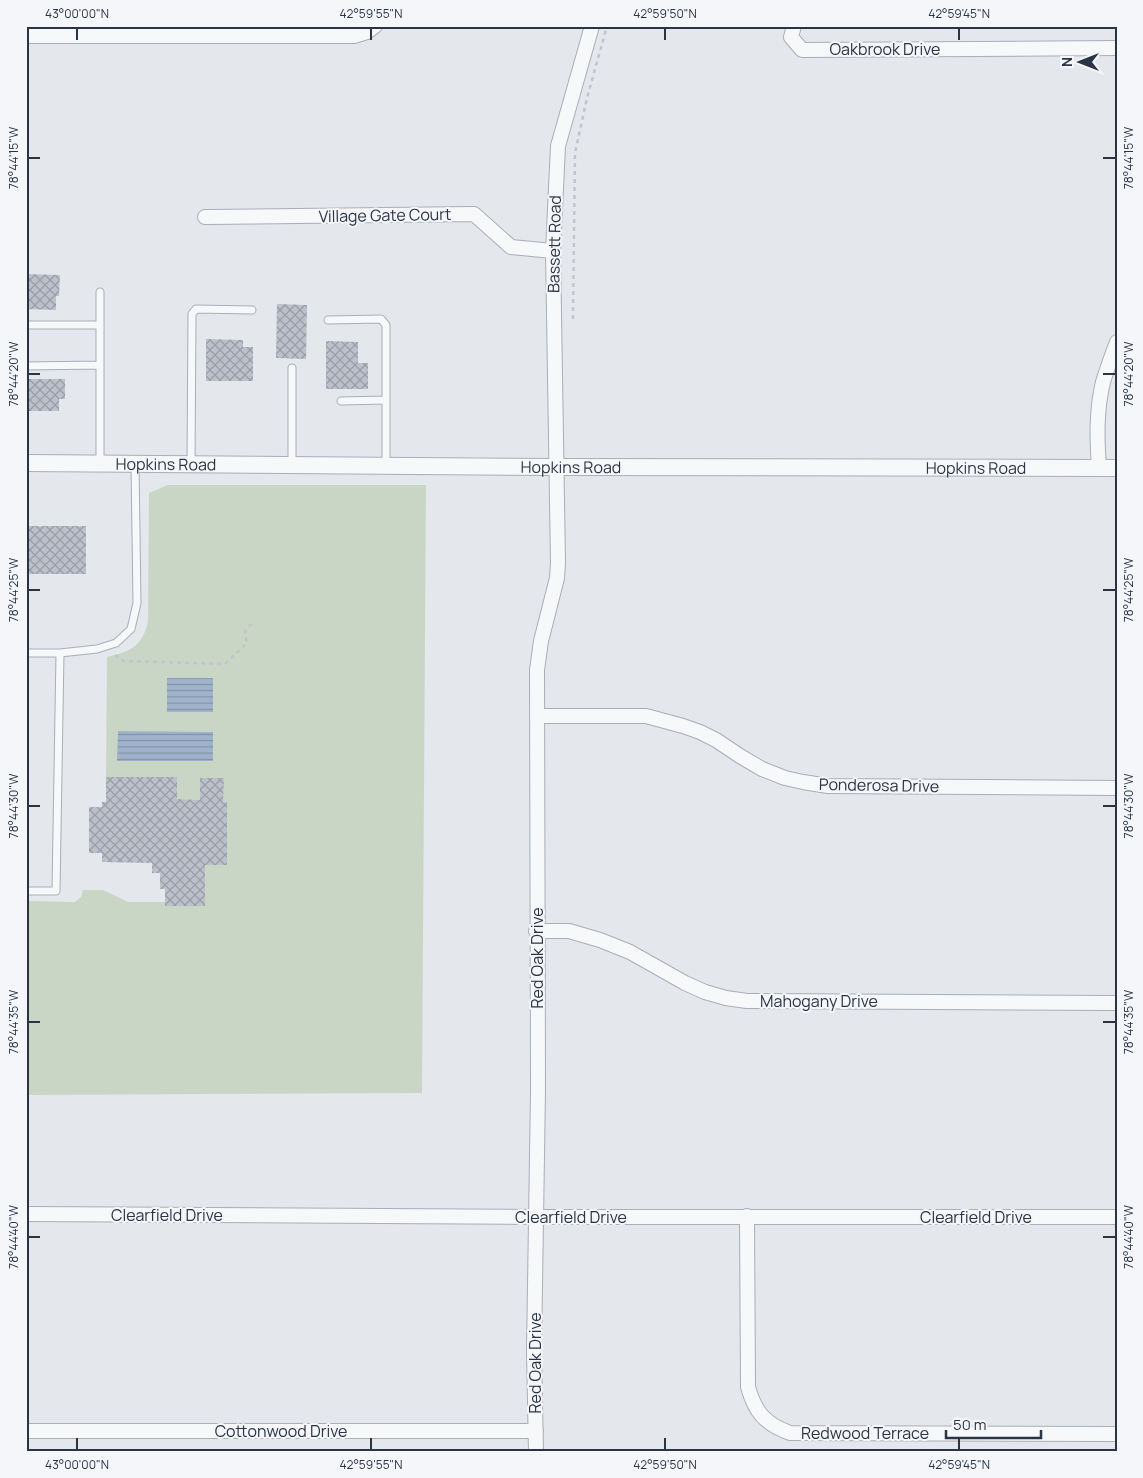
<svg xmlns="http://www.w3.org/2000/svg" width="1143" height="1478" font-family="Manrope,sans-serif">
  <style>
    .garden { fill: #c9d6c5 }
    .water { fill: url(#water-rules) }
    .building { fill: url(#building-cross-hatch) }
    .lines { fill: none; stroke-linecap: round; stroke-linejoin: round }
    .service-casing { stroke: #a9aeb7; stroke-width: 9 }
    .minor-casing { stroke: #a9aeb7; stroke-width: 16 }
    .tertiary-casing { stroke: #a9aeb7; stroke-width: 18 }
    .path { stroke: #c2c5cb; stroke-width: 2.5; stroke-dasharray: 4 4; stroke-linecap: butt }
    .service { stroke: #f7f8fa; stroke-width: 7 }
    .minor { stroke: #f7f8fa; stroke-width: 14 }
    .tertiary { stroke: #f7f8fa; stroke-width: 16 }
    .ticks { fill: none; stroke: #2b3445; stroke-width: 2 }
    .labels { text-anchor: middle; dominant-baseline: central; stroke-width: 4; stroke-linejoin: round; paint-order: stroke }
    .street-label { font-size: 16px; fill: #2b3445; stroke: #f4f6f9 }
    .neatline { fill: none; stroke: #2b3445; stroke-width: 2 }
    .ticks-label { font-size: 12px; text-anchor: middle; fill: #2b3445 }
  </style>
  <defs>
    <pattern id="water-rules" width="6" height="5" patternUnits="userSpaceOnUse" patternTransform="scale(1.25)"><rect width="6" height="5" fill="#9fb4cc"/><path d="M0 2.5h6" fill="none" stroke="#8293a7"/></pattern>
    <pattern id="building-cross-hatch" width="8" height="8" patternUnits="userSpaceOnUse" patternTransform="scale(1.25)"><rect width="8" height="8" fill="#bbc0ca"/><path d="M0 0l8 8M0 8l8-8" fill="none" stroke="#989da6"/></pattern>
  </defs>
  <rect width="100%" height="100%" fill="#e4e7ec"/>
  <path class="garden" d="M 168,485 L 426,485 L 422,1093 L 26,1095 L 26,901 L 75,902 L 81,897 L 83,890 L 103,890 L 128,902 L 165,902 L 165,906 L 205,906 L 205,865 L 227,802 L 223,802 L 223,778 L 200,778 L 200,800 L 177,799 L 177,777 L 106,777 L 107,657 C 130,652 143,646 148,621 L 149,493 Z"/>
  <path class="water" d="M 167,678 L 213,678 L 213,712 L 167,712 Z
    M 118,731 L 213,732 L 213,761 L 117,761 Z"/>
  <path class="building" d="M 26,274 L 60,275 L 59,296 L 56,296 L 56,310 L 26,309 Z
    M 277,304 L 307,305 L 306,359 L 276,358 Z
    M 206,339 L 243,340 L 243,347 L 253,347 L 253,381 L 206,381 Z
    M 326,341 L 358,342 L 358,363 L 368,363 L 368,389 L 326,389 Z
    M 26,379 L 65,379 L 65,399 L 59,399 L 59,411 L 26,411 Z
    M 26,526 L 86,526 L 86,574 L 26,574 Z
    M 106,777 L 177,777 L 177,799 L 200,800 L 200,778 L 224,778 L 223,802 L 227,802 L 227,865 L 205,865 L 205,906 L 165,906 L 165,889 L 160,889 L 160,873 L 152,873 L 152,863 L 102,862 L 102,853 L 89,853 L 89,807 L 102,807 L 102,802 L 106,802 Z"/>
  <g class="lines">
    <defs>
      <path id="service" d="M 100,292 L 100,463
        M 328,320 L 381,319 L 386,325 L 386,465
        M 26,325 L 100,325
        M 26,366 L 100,365
        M 292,368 L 292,464
        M 341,401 L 386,400
        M 191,463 L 192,314 L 196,309 L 252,310
        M 26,653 L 60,653 L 56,891 L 26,891
        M 60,653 L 97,649 L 116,643 L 131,629 L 137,603 L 135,464"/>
      <path id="minor" d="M 794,26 L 791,37 L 802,50 L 1117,48
        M 26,36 L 354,36 L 367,32 L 375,26
        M 205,217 L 474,214 L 511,247 L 553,251
        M 1099,468 C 1097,439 1096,411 1103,382 C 1107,369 1112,355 1117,342
        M 537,716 L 646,716 L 683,726 L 700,732 L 716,740 L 740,756 L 762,769 L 785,778 L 803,782 L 828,786 L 1117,788
        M 536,931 L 569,931 L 600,940 L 630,952 L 685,983 L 705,992 L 726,998 L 747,1001 L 1117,1003
        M 26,1214 L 536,1217 L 1117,1217
        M 747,1216 L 748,1387 C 755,1412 765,1424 790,1433 L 1117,1434
        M 26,1431 L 536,1431
        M 536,1452 L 534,1351 L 538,1090 L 537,670 L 541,641 L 557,578 L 558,563 L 553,251 L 558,146 L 592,26"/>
      <g id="tertiary">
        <path id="s1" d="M 26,463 L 556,467 L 1117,468"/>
      </g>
    </defs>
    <use href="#service" class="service-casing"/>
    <use href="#minor" class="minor-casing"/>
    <use href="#tertiary" class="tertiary-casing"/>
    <path class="path" d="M 573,319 L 575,153 L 587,98 L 607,26
      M 115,655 L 124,661 L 225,664 L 247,643 L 245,632 L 252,623"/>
    <use href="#service" class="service"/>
    <use href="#minor" class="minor"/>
    <use href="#tertiary" class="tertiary"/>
  </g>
  <path class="ticks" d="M 77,28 L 77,40M 371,28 L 371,40M 665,28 L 665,40M 959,28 L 959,40M 28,158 L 40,158M 1103,158 L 1116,158M 28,374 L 40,374M 1103,374 L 1116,374M 28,590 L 40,590M 1103,590 L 1116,590M 28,806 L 40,806M 1103,806 L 1116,806M 28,1022 L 40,1022M 1103,1022 L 1116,1022M 28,1237 L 40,1237M 1103,1237 L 1116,1237M 77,1438 L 77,1450M 371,1438 L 371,1450M 665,1438 L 665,1450M 959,1438 L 959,1450"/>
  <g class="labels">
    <g class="street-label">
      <text x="885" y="49">Oakbrook Drive</text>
      <text transform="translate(385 215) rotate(-1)">Village Gate Court</text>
      <text transform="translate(554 244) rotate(-89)">Bassett Road</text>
      <text stroke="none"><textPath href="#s1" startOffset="140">Hopkins Road</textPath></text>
      <text stroke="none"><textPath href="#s1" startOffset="545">Hopkins Road</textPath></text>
      <text stroke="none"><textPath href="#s1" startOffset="950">Hopkins Road</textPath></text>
      <text transform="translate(879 785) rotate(1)">Ponderosa Drive</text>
      <text transform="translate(537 958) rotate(-90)">Red Oak Drive</text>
      <text x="819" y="1001">Mahogany Drive</text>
      <text x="167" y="1215">Clearfield Drive</text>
      <text x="571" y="1217">Clearfield Drive</text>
      <text x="976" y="1217">Clearfield Drive</text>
      <text transform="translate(535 1363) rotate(-90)">Red Oak Drive</text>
      <text x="281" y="1431">Cottonwood Drive</text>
      <text x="865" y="1433">Redwood Terrace</text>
    </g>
  </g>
  <rect width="1143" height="1478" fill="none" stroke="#f4f6f9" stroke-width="55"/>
  <g transform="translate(1080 62) rotate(270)" stroke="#f4f6f9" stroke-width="4" paint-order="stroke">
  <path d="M0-4L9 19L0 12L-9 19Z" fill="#2b3445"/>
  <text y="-8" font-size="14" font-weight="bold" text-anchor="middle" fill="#2b3445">N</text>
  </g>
  <path d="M946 1430v8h95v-8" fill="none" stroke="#2b3445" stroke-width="2.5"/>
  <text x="953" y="1430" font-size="15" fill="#2b3445" stroke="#f4f6f9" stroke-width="4" paint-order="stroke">50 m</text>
  <rect x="28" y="28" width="1088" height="1422" class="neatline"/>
  <g class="ticks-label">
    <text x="77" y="18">43°00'00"N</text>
    <text x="371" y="18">42°59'55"N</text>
    <text x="665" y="18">42°59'50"N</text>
    <text x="959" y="18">42°59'45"N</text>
    <text transform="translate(1129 158) rotate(-90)" y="4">78°44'15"W</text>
    <text transform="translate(14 158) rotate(-90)" y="4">78°44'15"W</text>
    <text transform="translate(1129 374) rotate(-90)" y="4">78°44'20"W</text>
    <text transform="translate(14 374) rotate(-90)" y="4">78°44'20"W</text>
    <text transform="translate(1129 590) rotate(-90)" y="4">78°44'25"W</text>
    <text transform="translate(14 590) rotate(-90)" y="4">78°44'25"W</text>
    <text transform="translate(1129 806) rotate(-90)" y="4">78°44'30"W</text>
    <text transform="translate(14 806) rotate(-90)" y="4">78°44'30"W</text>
    <text transform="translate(1129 1022) rotate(-90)" y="4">78°44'35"W</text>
    <text transform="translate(14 1022) rotate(-90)" y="4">78°44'35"W</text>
    <text transform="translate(1129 1237) rotate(-90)" y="4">78°44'40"W</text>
    <text transform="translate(14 1237) rotate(-90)" y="4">78°44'40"W</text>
    <text x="77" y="1469">43°00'00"N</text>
    <text x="371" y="1469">42°59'55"N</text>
    <text x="665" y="1469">42°59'50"N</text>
    <text x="959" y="1469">42°59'45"N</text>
  </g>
</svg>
